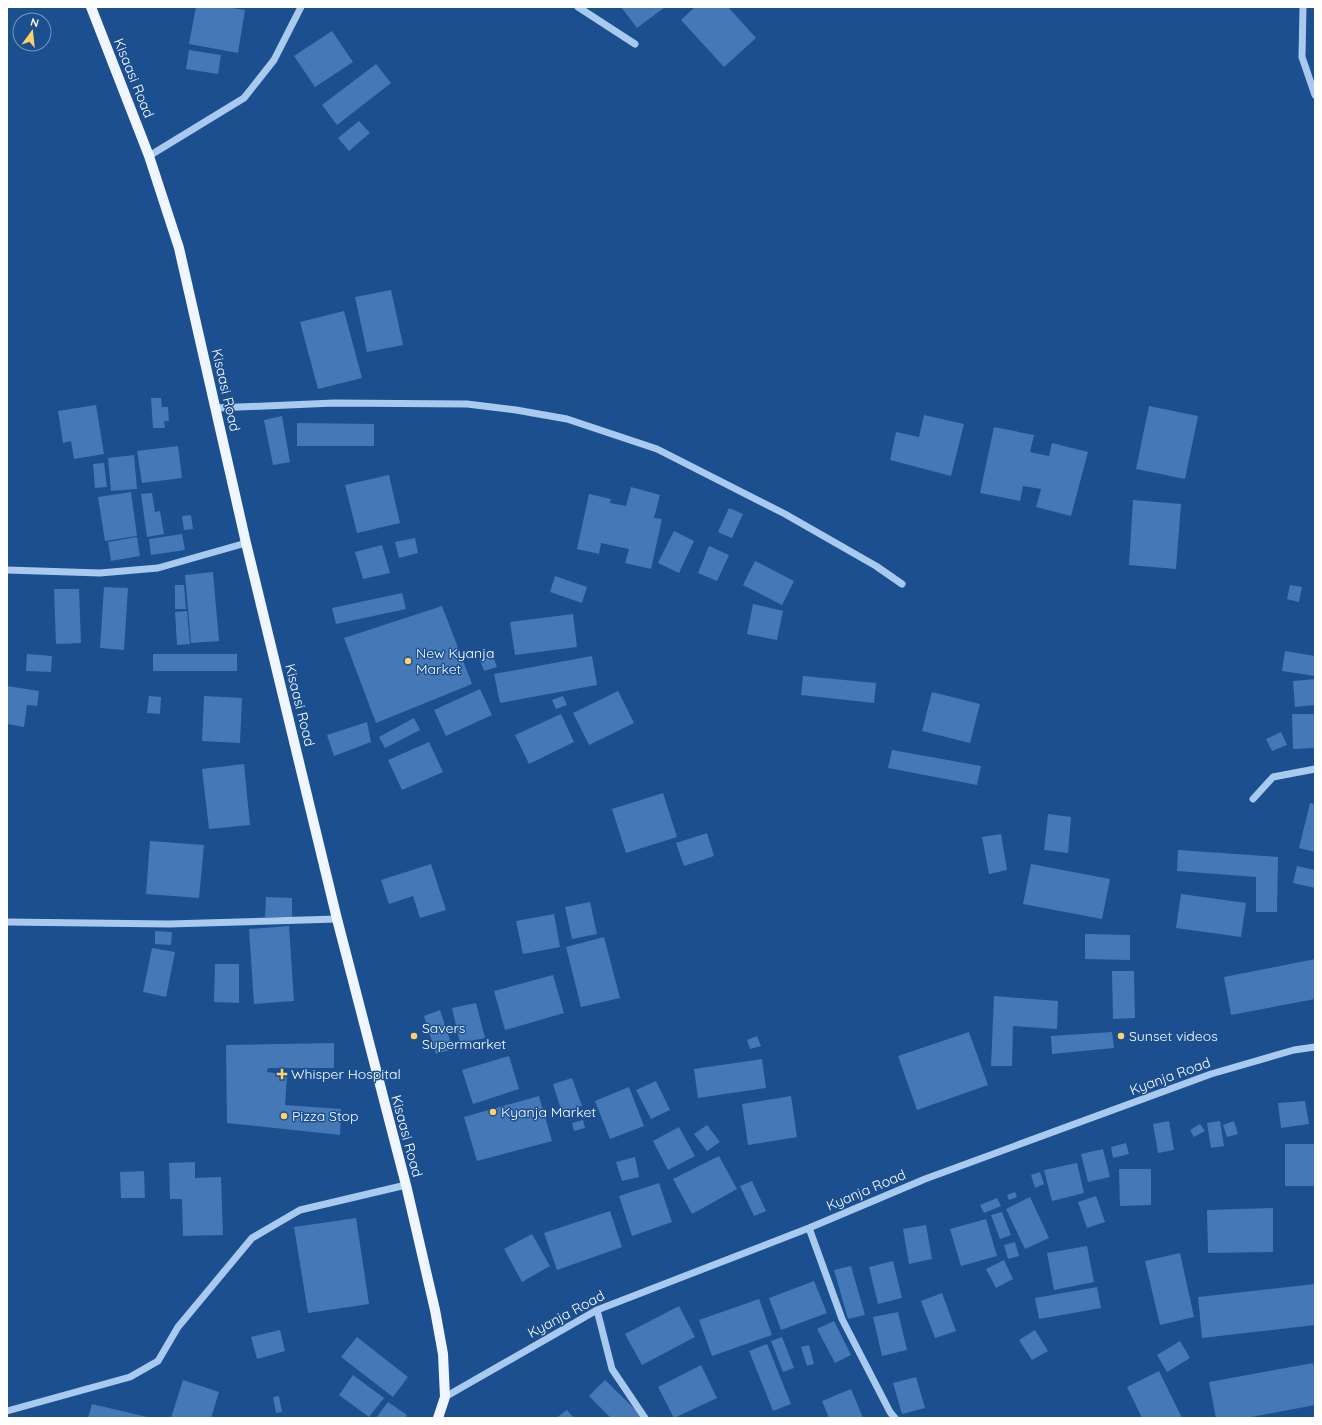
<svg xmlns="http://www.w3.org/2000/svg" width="1322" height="1425" font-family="Quicksand,sans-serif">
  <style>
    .building { fill: #4478b7 }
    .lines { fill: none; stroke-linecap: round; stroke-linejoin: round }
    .minor { stroke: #a9c9ee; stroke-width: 7 }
    .major { stroke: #f0f6ff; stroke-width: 10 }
    .poi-dot { fill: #ffd166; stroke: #1b4f8f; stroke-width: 1.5 }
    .labels { text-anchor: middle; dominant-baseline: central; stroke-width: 3; stroke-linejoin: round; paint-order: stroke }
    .street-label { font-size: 14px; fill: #fff; stroke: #1b4f8f }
    .poi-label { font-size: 14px; fill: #fff; stroke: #1b4f8f; text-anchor: start }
  </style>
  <rect width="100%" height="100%" fill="#1b4f8f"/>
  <path class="building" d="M 196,7 L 226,7 L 245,10 L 238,53 L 189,44 Z
    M 621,7 L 665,7 L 637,28 Z
    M 695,7 L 728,7 L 756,38 L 724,67 L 681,20 Z
    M 332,31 L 353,62 L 315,87 L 294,56 Z
    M 189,50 L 221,55 L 218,74 L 186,69 Z
    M 376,64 L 391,83 L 337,125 L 322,105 Z
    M 359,121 L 370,133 L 349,151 L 338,138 Z
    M 391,290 L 403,345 L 367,352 L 355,297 Z
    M 344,311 L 362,378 L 318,389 L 300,322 Z
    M 151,398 L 161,398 L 162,407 L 168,407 L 169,421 L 164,421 L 165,428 L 153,428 Z
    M 96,405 L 104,454 L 74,459 L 71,441 L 63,443 L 58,411 Z
    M 1149,406 L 1198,416 L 1185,479 L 1136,469 Z
    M 924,415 L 964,424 L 951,476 L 890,460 L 896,432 L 919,437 Z
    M 282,416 L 290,462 L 273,465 L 264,420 Z
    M 297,423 L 374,424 L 374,446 L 297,446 Z
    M 994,427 L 1034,435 L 1030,452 L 1049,456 L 1052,443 L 1088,452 L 1071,516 L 1036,507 L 1041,489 L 1023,486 L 1020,501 L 980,493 Z
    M 178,446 L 182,478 L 142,483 L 137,451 Z
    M 134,455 L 137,489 L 111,491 L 108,458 Z
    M 104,463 L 107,487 L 95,488 L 93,464 Z
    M 389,475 L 400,523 L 357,533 L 345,485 Z
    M 631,487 L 660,495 L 654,518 L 662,519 L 651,569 L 625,563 L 629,549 L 601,543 L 599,554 L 577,549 L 589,494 L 611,499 L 610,503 L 626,506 Z
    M 131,492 L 137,536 L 105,541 L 98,497 Z
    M 152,493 L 155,512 L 160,511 L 164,534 L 147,537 L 141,494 Z
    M 1133,500 L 1181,504 L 1176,569 L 1129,565 Z
    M 729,508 L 743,514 L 732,538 L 718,532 Z
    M 191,515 L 193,529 L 184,530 L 182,516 Z
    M 674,531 L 694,541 L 679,573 L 658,563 Z
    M 182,534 L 185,550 L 151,555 L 149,539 Z
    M 137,537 L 140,556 L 111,561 L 108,542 Z
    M 415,538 L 418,553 L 399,558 L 395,542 Z
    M 382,545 L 390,573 L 363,579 L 355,552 Z
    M 709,546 L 729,555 L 717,581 L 698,573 Z
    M 755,561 L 794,581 L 782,605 L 743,585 Z
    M 213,572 L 219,641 L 191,643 L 185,575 Z
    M 555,576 L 587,587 L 582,603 L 550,592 Z
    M 175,585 L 184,585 L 186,609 L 175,609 Z
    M 1290,585 L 1302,587 L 1299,602 L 1287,599 Z
    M 104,587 L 128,588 L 124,650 L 100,648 Z
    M 54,589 L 79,589 L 81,643 L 56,644 Z
    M 402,593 L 406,609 L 336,624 L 332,608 Z
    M 753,604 L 783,611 L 777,640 L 747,634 Z
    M 442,606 L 472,684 L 376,723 L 344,638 Z
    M 187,611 L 190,644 L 177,645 L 175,612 Z
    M 573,614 L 577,647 L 515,655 L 510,622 Z
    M 491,651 L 497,667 L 484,671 L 478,655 Z
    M 1285,651 L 1315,656 L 1315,676 L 1282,671 Z
    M 27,654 L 52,656 L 51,672 L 26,671 Z
    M 153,654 L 237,654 L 237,671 L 153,671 Z
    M 592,656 L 597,685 L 500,703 L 494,674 Z
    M 803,676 L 876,683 L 874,703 L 801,695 Z
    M 1315,679 L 1315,705 L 1295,707 L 1293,681 Z
    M 7,686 L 39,691 L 37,706 L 27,705 L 24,727 L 7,724 Z
    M 480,689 L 492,715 L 446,736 L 434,710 Z
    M 618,691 L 634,723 L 589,745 L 573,713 Z
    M 932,692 L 980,704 L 970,743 L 922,731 Z
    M 149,696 L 161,697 L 160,714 L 147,713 Z
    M 204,696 L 242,698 L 240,743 L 202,741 Z
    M 563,696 L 567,705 L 556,709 L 552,700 Z
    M 561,714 L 574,742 L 529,764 L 515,735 Z
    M 1292,714 L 1315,714 L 1315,748 L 1293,749 Z
    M 414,718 L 420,730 L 385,748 L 379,737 Z
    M 367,722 L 371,742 L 334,756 L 327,735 Z
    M 1281,732 L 1287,745 L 1272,751 L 1266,739 Z
    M 429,742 L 443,772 L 402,790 L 388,760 Z
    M 892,750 L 981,766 L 977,785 L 888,768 Z
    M 244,764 L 250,825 L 209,829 L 202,769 Z
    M 663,793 L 677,837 L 626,853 L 612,809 Z
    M 1310,803 L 1315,804 L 1315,852 L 1299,848 Z
    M 1048,814 L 1071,817 L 1068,853 L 1044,850 Z
    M 707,833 L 714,856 L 684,866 L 676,843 Z
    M 1001,834 L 1007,870 L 989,874 L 982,837 Z
    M 150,841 L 204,845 L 199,898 L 146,894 Z
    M 1178,850 L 1278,857 L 1277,912 L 1256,912 L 1256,877 L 1177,871 Z
    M 431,864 L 446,910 L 420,918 L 413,896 L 389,904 L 381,880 Z
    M 1031,864 L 1110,879 L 1102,919 L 1023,904 Z
    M 1297,866 L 1315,870 L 1315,888 L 1293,883 Z
    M 1181,894 L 1246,903 L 1241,937 L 1176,928 Z
    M 266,897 L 292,898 L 292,917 L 265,917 Z
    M 590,902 L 597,934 L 572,939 L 565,907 Z
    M 554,914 L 560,947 L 523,954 L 516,921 Z
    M 289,926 L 294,1001 L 254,1004 L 249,929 Z
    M 155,931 L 172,932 L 171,945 L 155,944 Z
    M 1085,934 L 1130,935 L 1130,960 L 1085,959 Z
    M 604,937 L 620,998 L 581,1007 L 566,947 Z
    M 152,948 L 175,952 L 166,997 L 143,992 Z
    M 1315,959 L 1315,999 L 1231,1015 L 1224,977 Z
    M 215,964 L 239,964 L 239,1003 L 214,1002 Z
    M 1112,971 L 1134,971 L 1135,1018 L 1113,1019 Z
    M 553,975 L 564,1013 L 505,1030 L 494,991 Z
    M 994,996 L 1058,1001 L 1057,1029 L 1013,1026 L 1012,1066 L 991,1066 Z
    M 476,1003 L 485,1038 L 460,1043 L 452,1008 Z
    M 440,1010 L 453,1049 L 436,1054 L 424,1016 Z
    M 969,1032 L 988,1085 L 917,1110 L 898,1056 Z
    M 1112,1032 L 1114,1048 L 1052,1054 L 1051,1036 Z
    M 757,1036 L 761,1046 L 750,1049 L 747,1040 Z
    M 334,1043 L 334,1068 L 268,1068 L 267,1072 L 287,1075 L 285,1105 L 341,1109 L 340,1135 L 227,1123 L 226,1045 Z
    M 509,1056 L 519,1089 L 473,1104 L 462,1070 Z
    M 762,1059 L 766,1088 L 698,1098 L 694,1069 Z
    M 572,1078 L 582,1106 L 562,1113 L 553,1084 Z
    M 656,1081 L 670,1110 L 651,1119 L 636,1090 Z
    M 629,1087 L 644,1126 L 610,1139 L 595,1101 Z
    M 539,1096 L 552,1141 L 477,1161 L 464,1117 Z
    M 791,1096 L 797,1137 L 748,1145 L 742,1104 Z
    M 1305,1101 L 1309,1124 L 1281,1128 L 1278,1103 Z
    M 583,1120 L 585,1128 L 574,1131 L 572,1123 Z
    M 1169,1121 L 1174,1150 L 1158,1153 L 1153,1124 Z
    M 1220,1121 L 1224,1146 L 1211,1148 L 1207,1123 Z
    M 1234,1121 L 1238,1134 L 1227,1137 L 1223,1125 Z
    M 1200,1124 L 1205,1131 L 1194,1137 L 1190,1130 Z
    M 707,1125 L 720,1142 L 707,1151 L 694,1134 Z
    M 679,1127 L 695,1156 L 668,1170 L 653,1141 Z
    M 1126,1143 L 1129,1154 L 1113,1158 L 1111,1147 Z
    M 1285,1144 L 1315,1144 L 1315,1186 L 1285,1186 Z
    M 1103,1149 L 1110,1177 L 1088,1182 L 1081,1154 Z
    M 719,1156 L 737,1189 L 692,1214 L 673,1179 Z
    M 635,1157 L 639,1177 L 622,1181 L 616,1162 Z
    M 195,1162 L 195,1178 L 221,1177 L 223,1235 L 183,1236 L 182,1199 L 170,1199 L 169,1163 Z
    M 1077,1163 L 1084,1193 L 1052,1201 L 1044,1170 Z
    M 1119,1169 L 1151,1169 L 1151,1205 L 1120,1206 Z
    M 144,1171 L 145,1198 L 121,1198 L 120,1172 Z
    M 1040,1172 L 1044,1184 L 1035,1188 L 1031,1175 Z
    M 752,1181 L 766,1211 L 754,1216 L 740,1186 Z
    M 659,1183 L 672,1222 L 632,1236 L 619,1196 Z
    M 1015,1192 L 1017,1197 L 1009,1200 L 1007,1195 Z
    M 1096,1196 L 1105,1222 L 1087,1228 L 1078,1202 Z
    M 1030,1197 L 1049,1238 L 1025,1249 L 1006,1209 Z
    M 997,1198 L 1001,1206 L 984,1213 L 980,1205 Z
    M 1273,1208 L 1273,1252 L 1208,1253 L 1207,1210 Z
    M 610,1211 L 622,1247 L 557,1270 L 544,1233 Z
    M 1002,1212 L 1011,1235 L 1000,1239 L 991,1215 Z
    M 356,1218 L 369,1304 L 308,1313 L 294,1227 Z
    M 986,1219 L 997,1256 L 961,1266 L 950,1229 Z
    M 926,1225 L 932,1259 L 909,1264 L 903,1229 Z
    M 532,1234 L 550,1266 L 522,1282 L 504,1249 Z
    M 1015,1242 L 1019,1256 L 1008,1259 L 1004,1245 Z
    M 1087,1246 L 1094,1282 L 1054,1290 L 1047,1253 Z
    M 1180,1253 L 1194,1317 L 1160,1325 L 1145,1261 Z
    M 1004,1260 L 1013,1279 L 996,1288 L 986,1269 Z
    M 893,1261 L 902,1298 L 878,1304 L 869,1267 Z
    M 851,1266 L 865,1315 L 848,1319 L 834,1270 Z
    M 814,1281 L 827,1313 L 781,1330 L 769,1298 Z
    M 1315,1284 L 1315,1325 L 1202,1338 L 1198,1297 Z
    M 1097,1287 L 1101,1308 L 1039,1319 L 1035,1298 Z
    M 942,1293 L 956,1331 L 935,1338 L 921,1301 Z
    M 759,1299 L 772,1335 L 712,1356 L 699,1320 Z
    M 679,1306 L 695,1337 L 642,1365 L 625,1334 Z
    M 898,1312 L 907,1350 L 882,1356 L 873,1317 Z
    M 834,1321 L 851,1355 L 835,1363 L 817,1329 Z
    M 280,1330 L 285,1351 L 257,1359 L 251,1337 Z
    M 1035,1330 L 1048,1351 L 1032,1360 L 1019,1340 Z
    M 357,1337 L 408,1377 L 393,1397 L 341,1357 Z
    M 782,1337 L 794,1368 L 783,1372 L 771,1341 Z
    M 1180,1341 L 1190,1358 L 1167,1372 L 1157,1355 Z
    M 767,1344 L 791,1404 L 773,1411 L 749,1351 Z
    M 809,1345 L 814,1364 L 807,1366 L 801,1347 Z
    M 1313,1363 L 1315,1373 L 1315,1405 L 1246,1418 L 1216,1418 L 1209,1382 Z
    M 701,1365 L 717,1398 L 674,1418 L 658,1387 Z
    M 1159,1371 L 1182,1418 L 1142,1418 L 1127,1387 Z
    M 353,1375 L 384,1398 L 369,1417 L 339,1395 Z
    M 916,1377 L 925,1408 L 902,1414 L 893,1383 Z
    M 183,1380 L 219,1392 L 211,1418 L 171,1418 Z
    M 605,1380 L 642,1416 L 639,1418 L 611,1418 L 589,1396 Z
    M 851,1389 L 863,1418 L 829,1418 L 822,1401 Z
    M 279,1396 L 282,1412 L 276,1413 L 273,1397 Z
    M 388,1402 L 407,1415 L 405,1418 L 376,1418 Z
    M 92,1404 L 147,1417 L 147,1418 L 88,1418 Z
    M 567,1410 L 574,1418 L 556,1418 Z"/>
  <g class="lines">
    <path class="minor" d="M 578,7 L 635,44
      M 1303,7 L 1302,57 L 1315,95
      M 149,156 L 244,98 L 274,60 L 301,7
      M 216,408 L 334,403 L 467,404 L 516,410 L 567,419 L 657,449 L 785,514 L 876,566 L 902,584
      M 7,570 L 100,573 L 158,568 L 246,543
      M 1253,799 L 1273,777 L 1315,769
      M 7,922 L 169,924 L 337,919
      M 809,1228 L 842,1319 L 890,1412 L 895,1418
      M 597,1310 L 612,1369 L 645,1418
      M 445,1397 L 597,1310 L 809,1228 L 925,1179 L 1211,1074 L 1294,1050 L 1315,1047
      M 7,1411 L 130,1377 L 158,1361 L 178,1327 L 252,1238 L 300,1210 L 406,1185"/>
    <path class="major" d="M 91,7 L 149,156 L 179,248 L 246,543 L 337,919 L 406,1185 L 435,1310 L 443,1354 L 445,1397 L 438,1418"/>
  </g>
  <g class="poi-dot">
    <circle cx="408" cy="661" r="4"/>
    <circle cx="414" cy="1036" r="4"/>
    <circle cx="1121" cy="1036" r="4"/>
    <path d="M280 1068h4v4h4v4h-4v4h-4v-4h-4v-4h4z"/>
    <circle cx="493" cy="1112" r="4"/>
    <circle cx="284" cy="1116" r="4"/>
  </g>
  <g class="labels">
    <g class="street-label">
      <text transform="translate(134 78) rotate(68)">Kisaasi Road</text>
      <text transform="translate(226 390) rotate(77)">Kisaasi Road</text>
      <text transform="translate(300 705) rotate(76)">Kisaasi Road</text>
      <text transform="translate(1170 1076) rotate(-20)">Kyanja Road</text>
      <text transform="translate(407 1136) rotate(75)">Kisaasi Road</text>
      <text transform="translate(866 1190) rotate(-23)">Kyanja Road</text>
      <text transform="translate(566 1314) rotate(-28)">Kyanja Road</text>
    </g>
    <g class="poi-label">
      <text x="416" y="653">New Kyanja<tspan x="416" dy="16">Market</tspan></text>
      <text x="422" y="1028">Savers<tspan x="422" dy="16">Supermarket</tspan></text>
      <text x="1129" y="1036">Sunset videos</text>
      <text x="291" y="1074">Whisper Hospital</text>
      <text x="501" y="1112">Kyanja Market</text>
      <text x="292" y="1116">Pizza Stop</text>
    </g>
  </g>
  <rect width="1322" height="1425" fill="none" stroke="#ffffff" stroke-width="16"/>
  <g transform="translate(32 32) rotate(15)"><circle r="19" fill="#1b4f8f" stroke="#7695bc"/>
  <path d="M0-3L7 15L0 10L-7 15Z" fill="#ffd166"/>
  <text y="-6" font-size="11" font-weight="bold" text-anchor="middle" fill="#ffffff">N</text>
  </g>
</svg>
